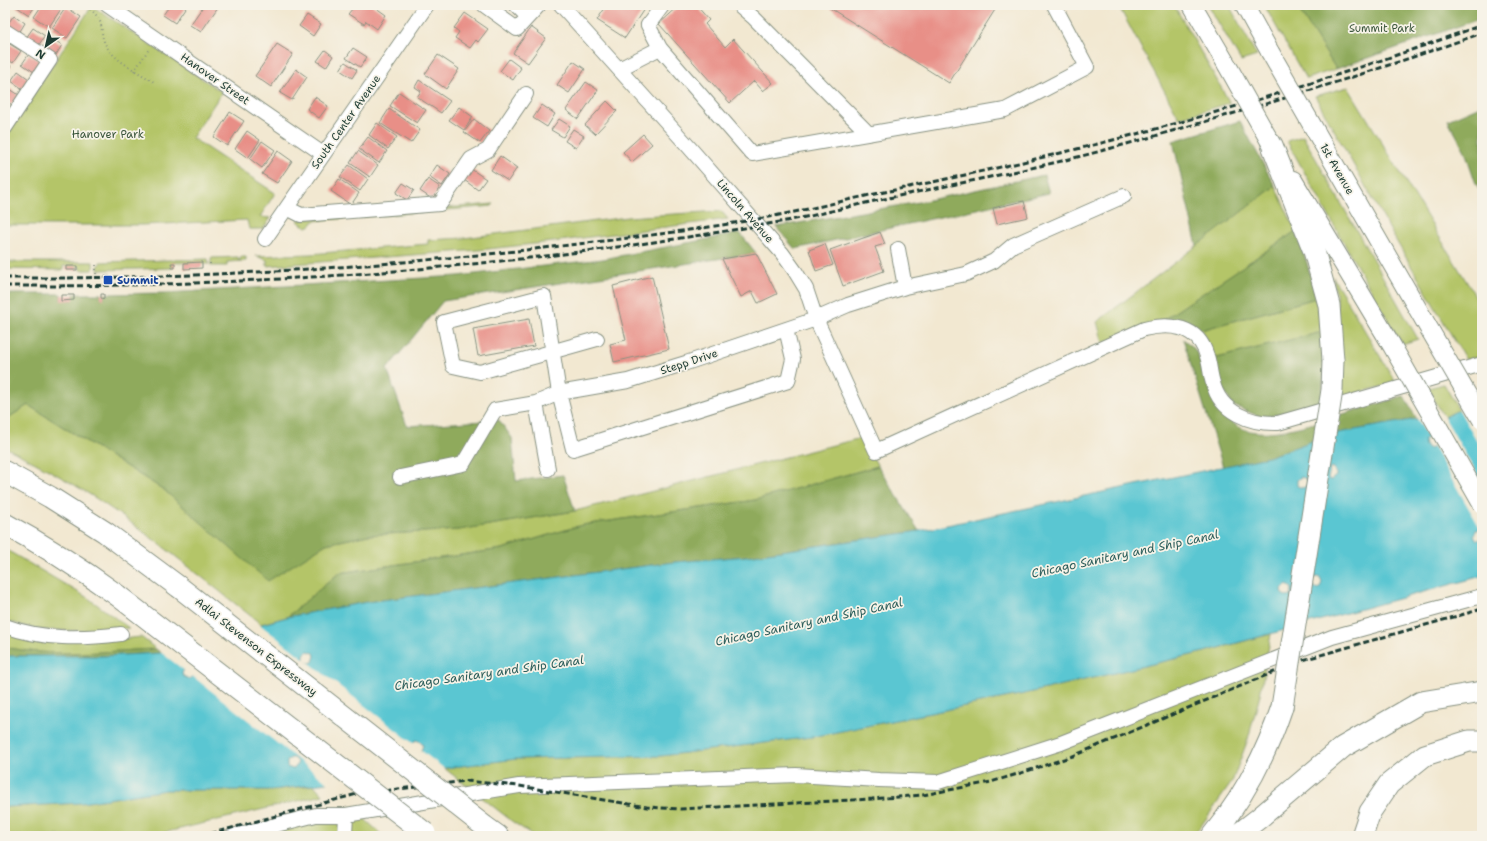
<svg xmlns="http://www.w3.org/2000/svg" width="1487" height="841" font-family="'Shantell Sans',sans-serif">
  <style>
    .green { fill: #b4c568; stroke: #6a814e }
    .forest { fill: #8faa5c; stroke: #577448 }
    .water { fill: #5ac6d2; stroke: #3c8283; fill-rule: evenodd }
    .pier { fill: #f2e8d1 }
    .building { fill: #e88f87 }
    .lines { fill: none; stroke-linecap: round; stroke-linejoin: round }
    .minor-casing { stroke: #889282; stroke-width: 16 }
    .major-casing { stroke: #889282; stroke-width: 20 }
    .highway-casing { stroke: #889282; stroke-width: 23 }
    .path { stroke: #889282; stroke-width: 2; stroke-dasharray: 1 3; stroke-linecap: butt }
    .minor { stroke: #fff; stroke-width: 14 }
    .major { stroke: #fff; stroke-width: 18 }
    .highway { stroke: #fff; stroke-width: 21 }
    .rail { stroke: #1f3d34; stroke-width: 3; stroke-dasharray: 6 3; stroke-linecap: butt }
    .major-bridge-casing { stroke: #889282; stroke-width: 20; stroke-linecap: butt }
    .highway-bridge-casing { stroke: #889282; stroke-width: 23; stroke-linecap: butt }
    .major-bridge { stroke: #fff; stroke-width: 18 }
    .highway-bridge { stroke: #fff; stroke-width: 21 }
    .transit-dot { fill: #1a4fb4; stroke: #f7f3e8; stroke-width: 1.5 }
    .labels { text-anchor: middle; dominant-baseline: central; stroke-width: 3.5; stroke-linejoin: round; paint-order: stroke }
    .park-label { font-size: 11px; fill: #3d583e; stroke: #f7f3e8 }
    .street-label { font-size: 11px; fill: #1f3d34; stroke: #f7f3e8 }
    .transit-label { font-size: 11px; font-weight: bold; fill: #164399; stroke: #f7f3e8; text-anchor: start }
    .water-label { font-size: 12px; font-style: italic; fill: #2e5f5c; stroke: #f7f3e8 }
  </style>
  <rect width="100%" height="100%" fill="#f7f3e8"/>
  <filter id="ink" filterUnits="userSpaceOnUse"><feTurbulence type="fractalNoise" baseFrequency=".025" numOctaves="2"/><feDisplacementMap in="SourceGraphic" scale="8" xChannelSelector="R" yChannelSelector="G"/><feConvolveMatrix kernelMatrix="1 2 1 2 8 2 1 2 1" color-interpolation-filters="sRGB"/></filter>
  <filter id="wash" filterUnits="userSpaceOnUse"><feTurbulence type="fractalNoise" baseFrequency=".012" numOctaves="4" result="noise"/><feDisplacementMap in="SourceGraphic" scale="16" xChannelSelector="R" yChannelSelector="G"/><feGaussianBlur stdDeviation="0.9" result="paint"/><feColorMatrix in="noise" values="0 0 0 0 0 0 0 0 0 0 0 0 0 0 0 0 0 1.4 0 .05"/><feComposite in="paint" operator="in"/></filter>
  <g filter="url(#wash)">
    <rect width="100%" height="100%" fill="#f2e8d1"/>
    <path class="green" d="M 1118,5 L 1174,5 L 1230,103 L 1179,118 Z
      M 1208,5 L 1229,5 L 1257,56 L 1241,61 Z
      M 1264,5 L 1296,5 L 1336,69 L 1306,79 Z
      M 92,6 L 222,92 L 192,138 L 275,193 L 260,217 L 271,218 L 263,229 L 249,229 L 247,220 L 142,225 L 5,225 L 5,136 Z
      M 1348,87 L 1482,307 L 1482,356 L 1466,360 L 1394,237 L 1315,96 Z
      M 1303,136 L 1418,339 L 1402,344 L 1350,254 L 1287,141 Z
      M 1275,186 L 1296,231 L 1163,320 L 1103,343 L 1097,322 Z
      M 494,204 L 492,206 L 483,207 L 314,221 L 311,225 L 307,227 L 301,224 L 297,220 Z
      M 721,211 L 728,219 L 552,242 L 479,250 L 267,266 L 267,260 L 256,256 L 310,254 L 428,244 L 428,240 L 464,238 L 628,217 Z
      M 238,257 L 238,260 L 240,260 L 241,257 L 246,257 L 246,261 L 227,262 L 227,266 L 211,266 L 211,258 Z
      M 208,259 L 209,264 L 202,264 L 201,262 L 172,263 L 172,268 L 98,270 L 98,265 L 100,265 L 100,262 Z
      M 5,262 L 93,262 L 93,270 L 80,270 L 79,266 L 63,266 L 63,270 L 5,269 Z
      M 1333,277 L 1396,383 L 1338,398 L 1337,300 Z
      M 1316,298 L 1322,332 L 1213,359 L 1206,339 L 1201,330 Z
      M 1444,384 L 1459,410 L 1444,417 L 1428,388 Z
      M 28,405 L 164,490 L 268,580 L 326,544 L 368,535 L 459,530 L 575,511 L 861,438 L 878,466 L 755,500 L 582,525 L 502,549 L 339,573 L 287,617 L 261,624 C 207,582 154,537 97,499 C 68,480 36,463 5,447 L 5,420 Z
      M 5,549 L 88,598 L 129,628 L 98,631 L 41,630 L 5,621 Z
      M 5,630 L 111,640 L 141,637 L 156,649 C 107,651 54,658 5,647 Z
      M 1271,634 L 1260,695 L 1248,739 L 1232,782 L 1201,826 L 1191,836 L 534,836 L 513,822 L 444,768 L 516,759 L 661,756 L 812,737 L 1024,694 L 1204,652 Z
      M 314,785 L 323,795 L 150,836 L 5,836 L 5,807 L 81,803 L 166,790 L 272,790 Z
      M 352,807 L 383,836 L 254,836 Z"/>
    <path class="forest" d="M 1296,5 L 1482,5 L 1482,18 L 1336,69 Z
      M 1482,105 L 1482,195 L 1475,181 L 1465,151 L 1448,120 Z
      M 1240,121 L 1275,186 L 1197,246 L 1173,141 Z
      M 1044,175 L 1049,193 L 795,249 L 776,227 L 925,201 Z
      M 1296,231 L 1307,263 L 1316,298 L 1201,330 L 1186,322 L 1163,320 Z
      M 740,233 L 756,253 L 443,301 L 387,369 L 407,426 L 499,420 L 512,438 L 516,481 L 563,475 L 575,511 L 459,530 L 368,535 L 326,544 L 268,581 L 164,490 L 28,405 L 5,420 L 5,294 L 61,294 L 61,300 L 73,300 L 74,294 L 101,294 L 101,298 L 104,298 L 104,294 L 166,293 L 458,276 L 603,259 Z
      M 1322,332 L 1325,350 L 1322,402 L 1263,418 L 1232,405 L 1222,387 L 1213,359 Z
      M 1183,339 C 1186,342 1190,344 1193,347 C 1200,356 1202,370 1206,381 C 1231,446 1262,436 1319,422 L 1316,440 L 1268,457 L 1223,467 Z
      M 1404,396 L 1417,419 L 1332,434 L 1336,416 Z
      M 878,466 L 919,531 L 747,556 L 675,562 L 367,602 L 287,617 L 339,573 L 502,549 L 582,525 L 755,500 Z
      M 5,647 C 54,658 107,651 156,649 L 161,653 L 103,656 L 5,656 Z"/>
    <path class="water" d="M 1482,399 L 1482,529 L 1476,530 L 1474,535 L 1477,540 L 1482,539 L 1482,576 L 1204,652 L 1024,694 L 812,737 L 661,756 L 516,759 L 272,790 L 166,790 L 81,803 L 5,807 L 5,656 L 103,656 L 161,653 L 287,617 L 367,602 L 675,562 L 747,556 L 919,531 L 1268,457 L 1332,434 L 1417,419 L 1444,417 ZM 1429,437 L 1435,442 L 1435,445 L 1430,449 L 1425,446 L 1424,440 ZM 1330,468 L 1333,469 L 1336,473 L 1336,476 L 1331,480 L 1328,479 ZM 1301,477 L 1307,479 L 1308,485 L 1303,488 L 1297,486 L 1297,480 ZM 1316,577 L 1319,577 L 1322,582 L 1320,588 L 1317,589 L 1312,586 L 1311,583 L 1313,578 ZM 1287,585 L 1292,588 L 1291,596 L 1288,597 L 1283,595 L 1282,589 ZM 308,651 L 314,653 L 315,656 L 313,662 L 310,663 L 304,660 L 304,654 ZM 185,668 L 193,669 L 194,675 L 189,679 L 183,676 L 182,673 ZM 416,740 L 419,741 L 423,745 L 421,751 L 412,750 L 412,744 ZM 291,758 L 294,758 L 298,762 L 295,768 L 293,769 L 287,767 L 287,761 Z"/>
    <path class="pier" d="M 1482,397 L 1482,451 L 1458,408 Z
      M 1443,415 L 1482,483 L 1482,531 L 1432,445 L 1433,440 L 1429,439 L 1416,417 Z
      M 258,623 L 414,744 L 414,748 L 417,750 L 419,749 L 446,770 L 330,785 L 191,675 L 191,671 L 188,669 L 185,671 L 159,651 Z"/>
    <g id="blocks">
      <path class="building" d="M 14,5 L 36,5 L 29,15 Z
        M 42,5 L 62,5 L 63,6 L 49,27 L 34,17 Z
        M 170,5 L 187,5 L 175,23 L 163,15 Z
        M 204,5 L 215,5 L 218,7 L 201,32 L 190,25 Z
        M 349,5 L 372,5 L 386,15 L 377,29 L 366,21 L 364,24 L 348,14 L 353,8 Z
        M 607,5 L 645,5 L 646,6 L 625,38 L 597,20 Z
        M 680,5 L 696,5 L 709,20 L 705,24 L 725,47 L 733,39 L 773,83 L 763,91 L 754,81 L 730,103 L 659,24 Z
        M 825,5 L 998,5 L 949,83 Z
        M 66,7 L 81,17 L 67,38 L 52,28 Z
        M 465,13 L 488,29 L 478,42 L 476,40 L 470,48 L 455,38 L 459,32 L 454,28 Z
        M 14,15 L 25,23 L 19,33 L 7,25 Z
        M 307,15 L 321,24 L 313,36 L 299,26 Z
        M 531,27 L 546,38 L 528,63 L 513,53 Z
        M 33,28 L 45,36 L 38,46 L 26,38 Z
        M 51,38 L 62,45 L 56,55 L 44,47 Z
        M 5,41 L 21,51 L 13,63 L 5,58 Z
        M 277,44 L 293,54 L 271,87 L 255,76 Z
        M 353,48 L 367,57 L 360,67 L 346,58 Z
        M 325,50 L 333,56 L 326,67 L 317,61 Z
        M 29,54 L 41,62 L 34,72 L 22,64 Z
        M 438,55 L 459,69 L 446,89 L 425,74 Z
        M 509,59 L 521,68 L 513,80 L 500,71 Z
        M 5,61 L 11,66 L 5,75 Z
        M 573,61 L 585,69 L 569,93 L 557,85 Z
        M 345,62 L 357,70 L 352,78 L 340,70 Z
        M 296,69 L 307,77 L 292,100 L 280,93 Z
        M 18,71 L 29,79 L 23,89 L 11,81 Z
        M 419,80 L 450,101 L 441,113 L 417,97 L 421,91 L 415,87 Z
        M 586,82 L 598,90 L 578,119 L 566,110 Z
        M 7,87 L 19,95 L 12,105 L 5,100 L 5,91 Z
        M 399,92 L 426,110 L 417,123 L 390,106 Z
        M 315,97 L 328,106 L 319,118 L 307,109 Z
        M 607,101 L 617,111 L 595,134 L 585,125 Z
        M 542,105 L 555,114 L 547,127 L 533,118 Z
        M 459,107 L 473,117 L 464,130 L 449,120 Z
        M 389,109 L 420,130 L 411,143 L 380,123 Z
        M 230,112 L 244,121 L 227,146 L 214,137 Z
        M 474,119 L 489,131 L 480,143 L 464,132 Z
        M 559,119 L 570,126 L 563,137 L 551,130 Z
        M 377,123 L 397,137 L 388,149 L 369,135 Z
        M 573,129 L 584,136 L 576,148 L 565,141 Z
        M 247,131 L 260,140 L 248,158 L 235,149 Z
        M 643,134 L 652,144 L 632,162 L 623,152 Z
        M 368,137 L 387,151 L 379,163 L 359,149 Z
        M 262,141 L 275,150 L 262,168 L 250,159 Z
        M 278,151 L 292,161 L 277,183 L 262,174 Z
        M 358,151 L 378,165 L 370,177 L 350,163 Z
        M 500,156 L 517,168 L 508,181 L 491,170 Z
        M 349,165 L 368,179 L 360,191 L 340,177 Z
        M 437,165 L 450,174 L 442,186 L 429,177 Z
        M 471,169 L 486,179 L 478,190 L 464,180 Z
        M 339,179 L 359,193 L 351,205 L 331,191 Z
        M 428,179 L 440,187 L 432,199 L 420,191 Z
        M 403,183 L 414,190 L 407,200 L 396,193 Z
        M 1024,201 L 1028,217 L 997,224 L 993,208 Z
        M 880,232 L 885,244 L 875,247 L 884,271 L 843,286 L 830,250 Z
        M 825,244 L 833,265 L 816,271 L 809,250 Z
        M 756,253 L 777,294 L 758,303 L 752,291 L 741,297 L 722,259 Z
        M 202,262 L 202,268 L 184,269 L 184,263 Z
        M 171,263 L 175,263 L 175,268 L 172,268 Z
        M 66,266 L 77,266 L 77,270 L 66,270 Z
        M 652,276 L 669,349 L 614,362 L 610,344 L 626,340 L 613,286 Z
        M 101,294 L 104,294 L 104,299 L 101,298 Z
        M 61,295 L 74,295 L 74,300 L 61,301 Z
        M 529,319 L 534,346 L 478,356 L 473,329 Z"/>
    </g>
  </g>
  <g filter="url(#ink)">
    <use href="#blocks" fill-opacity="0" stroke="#889282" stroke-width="1"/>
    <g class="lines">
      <defs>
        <path id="minor" d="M 107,5 L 323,154
          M 484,5 L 517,29 L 539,5
          M 516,5 L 528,17
          M 561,5 L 689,147 L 782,253 L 795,271 L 806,289 L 816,319 L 876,451 L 1144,329 C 1170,323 1198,325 1207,356 C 1210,365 1210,374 1213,383 C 1220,412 1250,424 1278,423 L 1482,364
          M 663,5 L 648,25 L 660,48 L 752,154 L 1005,110 L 1087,67 L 1054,5
          M 739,5 L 754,18 L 869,134
          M 5,31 L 50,60 L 5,128
          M 619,69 L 660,48
          M 287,208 L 301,215 L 440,204 L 471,159 L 488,150 L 526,94
          M 265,239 L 427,5
          M 898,249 L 905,287
          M 597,339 L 480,372 L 453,366 L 444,322 L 544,296 L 559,393 L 573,449 L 788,381 L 793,359 L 786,329
          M 536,403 L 548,469
          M 400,477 L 463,464 L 495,410 L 536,403 L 559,393 L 628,381 L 686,363 L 816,319 L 848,305 L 905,287 L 966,274 L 994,261 L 1013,245 L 1124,196
          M 5,626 C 43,640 82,639 121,634
          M 232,836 L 316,815 L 346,815 L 519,786 L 796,775 L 879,780 L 938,782 L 1061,743 L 1332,637 L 1482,596
          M 345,836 L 346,815"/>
        <path id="major" d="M 1192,5 L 1227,65
          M 1244,5 L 1270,52
          M 1316,132 L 1431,332
          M 1293,180 L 1391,344"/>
        <path id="highway" d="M 1272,145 L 1314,251 L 1329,305 L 1333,360
          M 5,472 L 50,497 L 105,532 L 179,587
          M 5,524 C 44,545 81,569 117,595
          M 484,826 L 498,836
          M 1212,836 C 1244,797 1266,755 1282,707
          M 1236,836 L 1258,819 L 1343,747 L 1421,702 L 1482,692
          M 1362,836 L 1370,812 L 1389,784 L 1425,755 L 1469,741 L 1482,741"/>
      </defs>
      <use href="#minor" class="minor-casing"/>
      <use href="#major" class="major-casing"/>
      <use href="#highway" class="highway-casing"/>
      <path class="path" d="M 90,9 C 108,24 97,32 107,47 C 115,61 140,73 154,82
        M 134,71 L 149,49
        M 210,263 L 210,267
        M 96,265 L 96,275"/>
      <use href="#minor" class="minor"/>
      <use href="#major" class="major"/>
      <use href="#highway" class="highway"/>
      <path class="rail" d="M 5,278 C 182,279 358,269 534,249 C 614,240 694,231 774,216 C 806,210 838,202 870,195 C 939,181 1008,166 1077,149 C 1214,116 1349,73 1482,25
        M 5,286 C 262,287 520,267 774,223 C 806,218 838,209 870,202 C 926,190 983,179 1040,166 C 1089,155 1138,141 1186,127 C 1286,99 1384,68 1482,33
        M 202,836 L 357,794 L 466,781 L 519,786 L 647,807 L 680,809 L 872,799 L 923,795 L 991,782 L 1024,772 L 1073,756 L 1303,660 L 1482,609"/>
      <defs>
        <path id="major-bridge" d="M 1270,52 L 1316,132
          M 1227,65 L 1272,145
          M 1431,332 L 1482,420
          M 1391,344 L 1482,504"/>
        <path id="highway-bridge" d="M 179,587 L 484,826
          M 117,595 L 425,833
          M 1282,707 L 1332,390 L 1333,360"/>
      </defs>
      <use href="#major-bridge" class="major-bridge-casing"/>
      <use href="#highway-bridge" class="highway-bridge-casing"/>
      <use href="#major-bridge" class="major-bridge"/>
      <use href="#highway-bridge" class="highway-bridge"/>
    </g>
  </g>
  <rect class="transit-dot" x="103" y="275" width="10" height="10" rx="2"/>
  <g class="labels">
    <g class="park-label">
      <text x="1382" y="28">Summit Park</text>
      <text x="108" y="134">Hanover Park</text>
    </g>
    <g class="street-label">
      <text transform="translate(215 79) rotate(35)">Hanover Street</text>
      <text transform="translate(346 122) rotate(-55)">South Center Avenue</text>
      <text transform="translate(1337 169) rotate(60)">1st Avenue</text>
      <text transform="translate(745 211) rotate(49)">Lincoln Avenue</text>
      <text transform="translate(689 362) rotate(-18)">Stepp Drive</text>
      <text transform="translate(256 647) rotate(38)">Adlai Stevenson Expressway</text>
    </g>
    <g class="transit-label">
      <text x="117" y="280">Summit</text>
    </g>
    <g class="water-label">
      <text transform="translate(1125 554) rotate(-12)">Chicago Sanitary and Ship Canal</text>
      <text transform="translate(809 622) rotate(-12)">Chicago Sanitary and Ship Canal</text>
      <text transform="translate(489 673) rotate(-8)">Chicago Sanitary and Ship Canal</text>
    </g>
  </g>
  <rect width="1487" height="841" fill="none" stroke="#f7f3e8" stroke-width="20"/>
  <g transform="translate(46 46) rotate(214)" stroke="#f7f3e8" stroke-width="3" paint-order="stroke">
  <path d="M0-3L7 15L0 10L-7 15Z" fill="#1f3d34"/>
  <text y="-6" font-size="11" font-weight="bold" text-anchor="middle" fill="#1f3d34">N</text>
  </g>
</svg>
